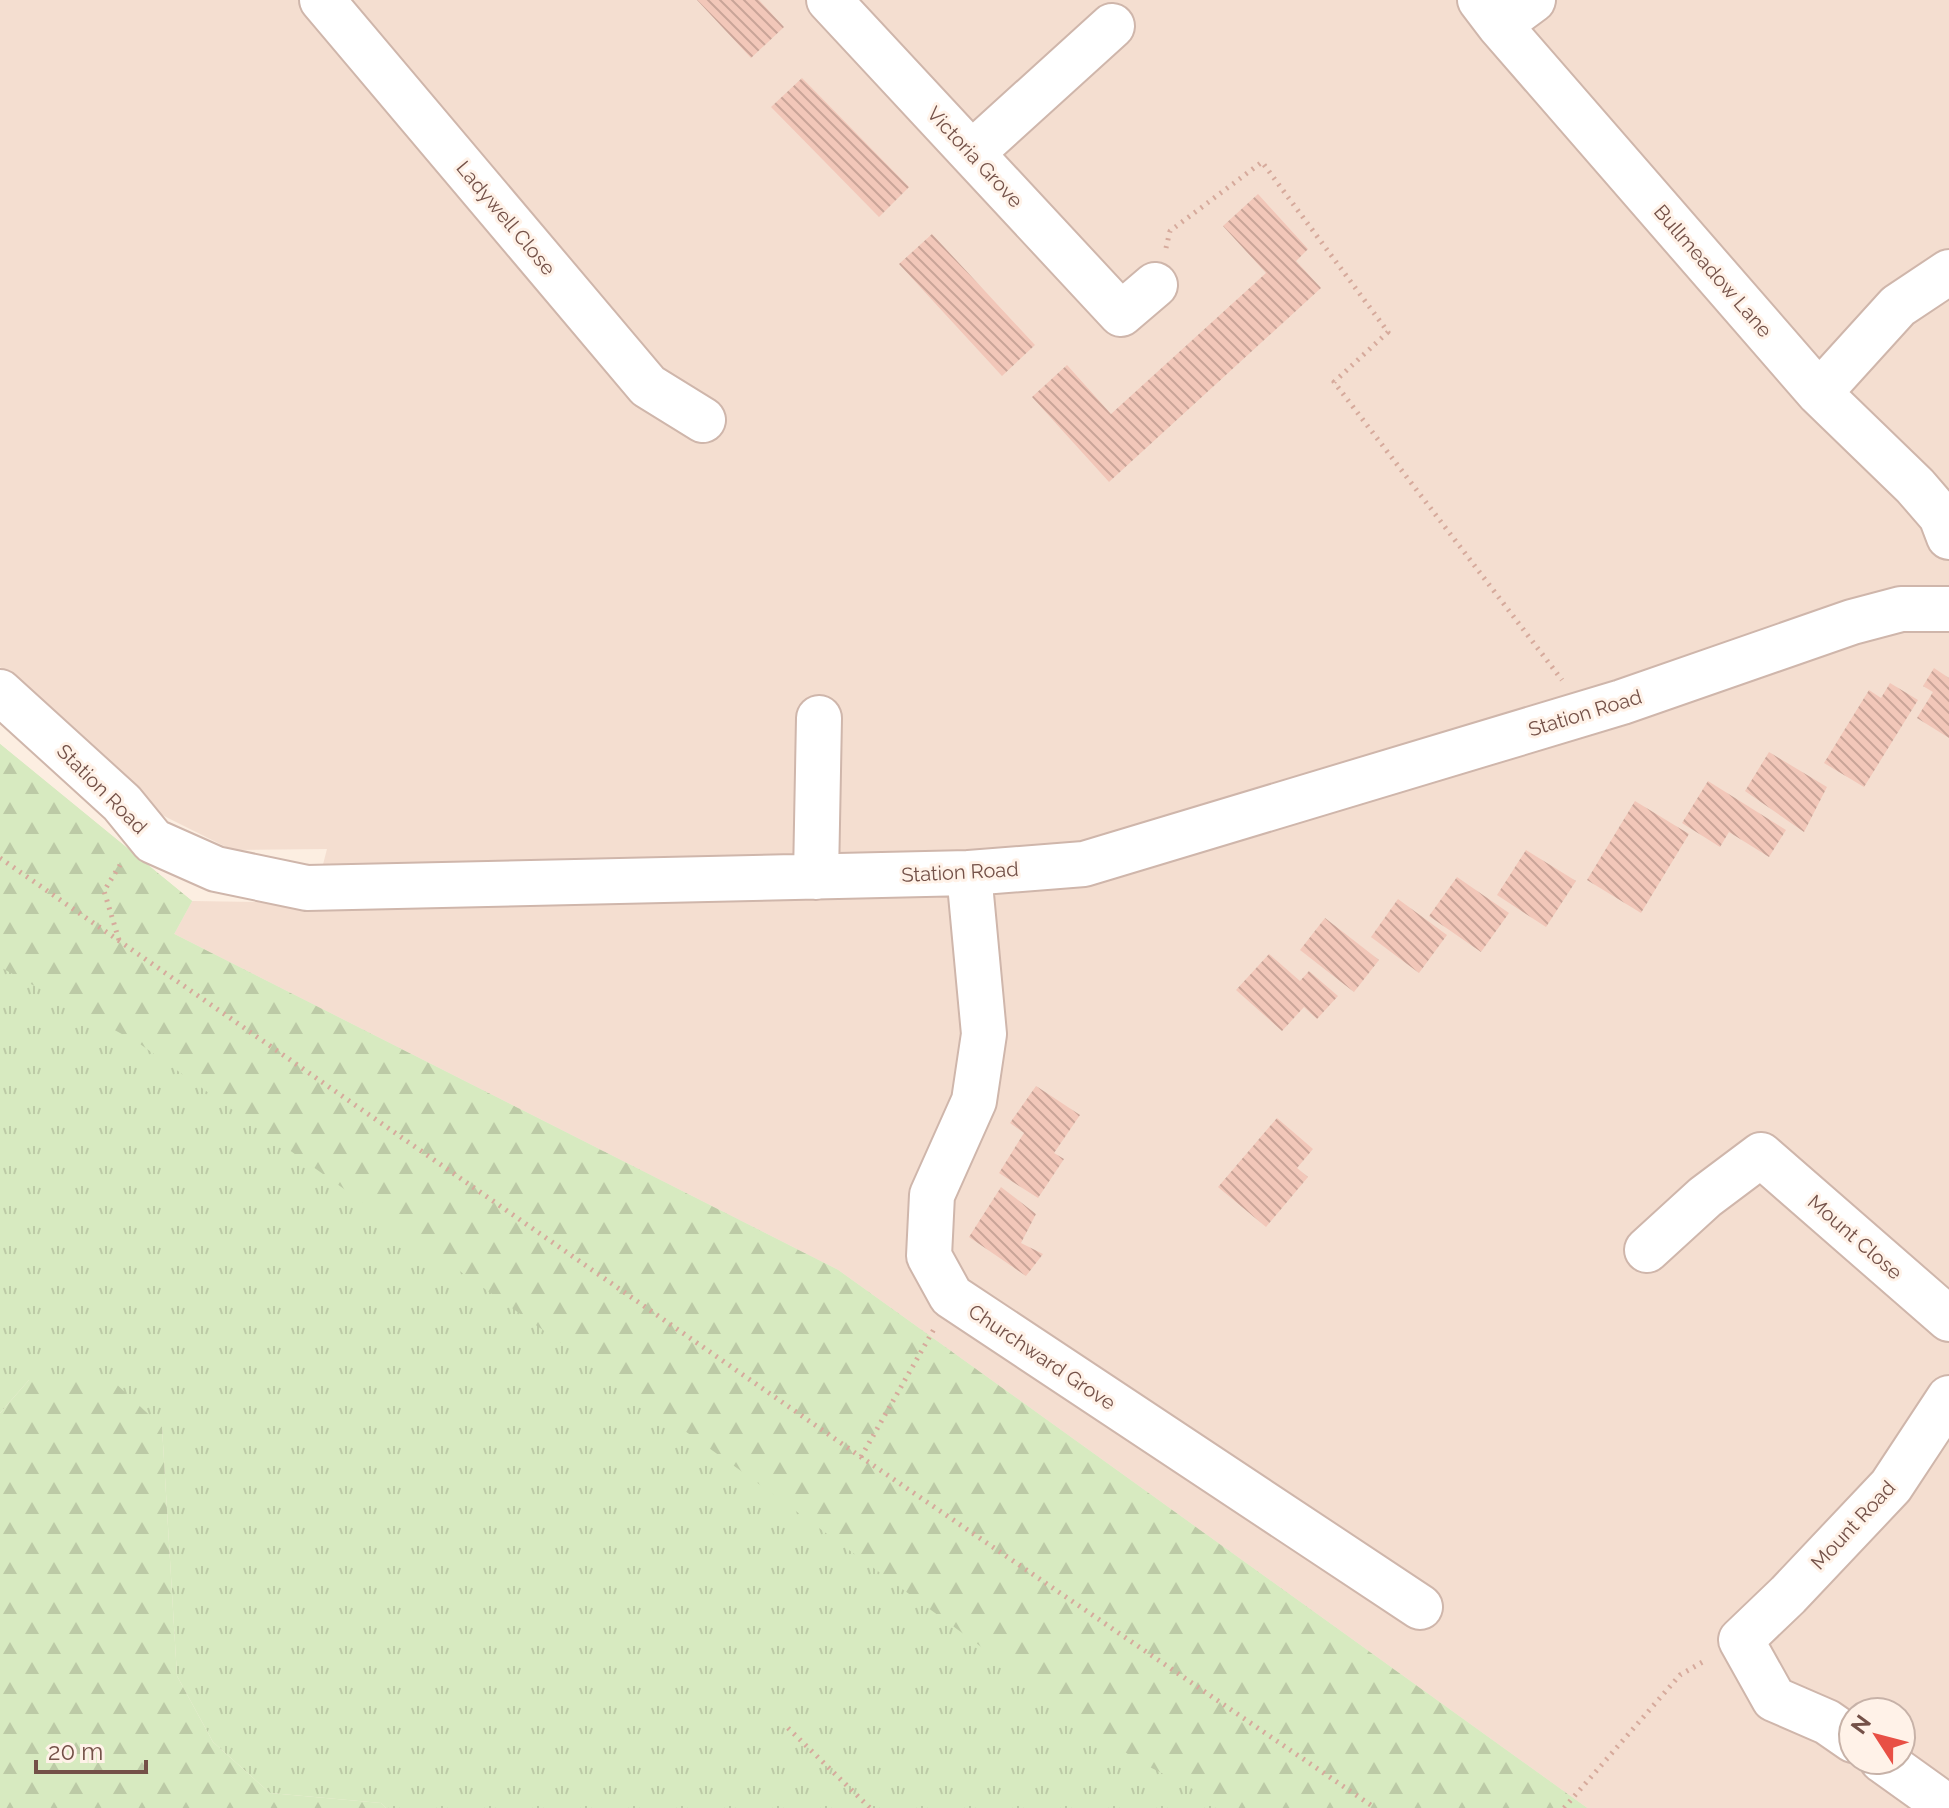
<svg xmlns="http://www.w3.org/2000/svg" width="1949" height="1808" font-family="Raleway,sans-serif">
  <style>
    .residential { fill: #f4ded0; fill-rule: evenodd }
    .grass { fill: url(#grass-tufts) }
    .forest { fill: url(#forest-firs) }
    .building { fill: url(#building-back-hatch) }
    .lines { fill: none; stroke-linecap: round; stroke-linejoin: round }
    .minor-casing { stroke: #cfb6ab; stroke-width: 48 }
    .path { stroke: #d6aa9c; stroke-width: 5; stroke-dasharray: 2 6; stroke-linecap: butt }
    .minor { stroke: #fff; stroke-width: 44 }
    .labels { text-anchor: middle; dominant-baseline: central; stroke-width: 6; stroke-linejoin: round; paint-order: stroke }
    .street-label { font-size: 20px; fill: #745148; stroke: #fff2e8 }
  </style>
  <defs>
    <pattern id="grass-tufts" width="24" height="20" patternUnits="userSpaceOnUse" patternTransform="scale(2)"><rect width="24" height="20" fill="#d7eac0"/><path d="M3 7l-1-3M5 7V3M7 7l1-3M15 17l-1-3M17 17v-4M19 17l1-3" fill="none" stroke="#bccaa6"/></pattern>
    <pattern id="forest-firs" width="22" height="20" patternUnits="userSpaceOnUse" patternTransform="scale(2)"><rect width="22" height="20" fill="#d7eac0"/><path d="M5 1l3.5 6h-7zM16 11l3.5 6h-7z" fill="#bccaa6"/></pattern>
    <pattern id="building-back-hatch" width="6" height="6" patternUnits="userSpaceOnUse" patternTransform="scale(2)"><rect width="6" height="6" fill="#f2c7b9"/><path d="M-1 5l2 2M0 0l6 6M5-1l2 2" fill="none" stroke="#c9a498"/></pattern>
  </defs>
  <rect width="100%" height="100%" fill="#fceee1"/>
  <path class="residential" d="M 0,0 L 1949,0 L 1949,1808 L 1587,1808 L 838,1270 L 174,934 L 192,901 L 313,903 L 327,849 L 232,850 L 148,808 L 0,667 ZM 1853,1712 L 1901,1712 L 1901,1760 L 1853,1760 Z"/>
  <path class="grass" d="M 0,744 L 192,901 L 174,934 L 838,1270 L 1587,1808 L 386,1808 L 381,1803 L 270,1793 L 213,1742 L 177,1676 L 162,1427 L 29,1380 L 0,1413 Z"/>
  <path class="forest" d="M 0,744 L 192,901 L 174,934 L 838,1270 L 1587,1808 L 1230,1808 L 1136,1760 L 737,1468 L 140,1044 L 0,967 Z
    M 29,1380 L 112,1380 L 162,1427 L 177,1676 L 213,1742 L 270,1793 L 381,1803 L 386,1808 L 0,1808 L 0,1413 Z"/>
  <path class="building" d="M 697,0 L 759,0 L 784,27 L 751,58 Z
    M 802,78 L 909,187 L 879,217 L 771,107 Z
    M 1258,194 L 1308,249 L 1296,261 L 1321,288 L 1109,482 L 1032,397 L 1067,365 L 1111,414 L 1266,273 L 1223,226 Z
    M 932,234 L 1035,345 L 1002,376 L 899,264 Z
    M 1934,668 L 1949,678 L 1949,738 L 1917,718 L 1933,692 L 1923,686 Z
    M 1890,683 L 1918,700 L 1864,787 L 1824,763 L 1869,690 L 1881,698 Z
    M 1769,752 L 1827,787 L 1804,832 L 1745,791 Z
    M 1708,781 L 1786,830 L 1769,857 L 1729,832 L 1720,847 L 1682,823 Z
    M 1635,801 L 1689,834 L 1641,913 L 1587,880 Z
    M 1526,850 L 1576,881 L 1546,927 L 1497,895 Z
    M 1457,877 L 1509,913 L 1481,952 L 1429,916 Z
    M 1398,899 L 1447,935 L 1419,973 L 1371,937 Z
    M 1325,918 L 1379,960 L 1354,992 L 1300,950 Z
    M 1269,954 L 1300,981 L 1309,971 L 1338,996 L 1317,1019 L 1304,1007 L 1282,1031 L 1236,990 Z
    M 1036,1086 L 1080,1115 L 1054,1153 L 1064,1159 L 1038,1198 L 999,1173 L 1024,1133 L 1010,1123 Z
    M 1277,1118 L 1313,1149 L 1297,1168 L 1308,1177 L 1266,1227 L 1218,1187 Z
    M 1001,1187 L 1036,1214 L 1021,1243 L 1043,1254 L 1026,1276 L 969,1237 Z"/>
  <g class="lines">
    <defs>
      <path id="minor" d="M 322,0 L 648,386 L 703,420
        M 829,0 L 1121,314 L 1155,285
        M 1480,0 L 1499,25 L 1819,393 L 1915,486 L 1941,516 L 1949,537
        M 1499,25 L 1533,0
        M 972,153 L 1112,26
        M 1819,393 L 1898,306 L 1949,272
        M 0,692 L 122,803 L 153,841 L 216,869 L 307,888 L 969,873 L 1084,864 L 1622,702 L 1852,622 L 1901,609 L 1949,609
        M 969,873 L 984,1034 L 974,1101 L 932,1195 L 929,1256 L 951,1296 L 1420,1607
        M 816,877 L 819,718
        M 1647,1250 L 1705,1197 L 1761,1155 L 1949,1319
        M 1853,1740 L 1827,1722 L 1774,1699 L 1741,1640 L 1788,1595 L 1891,1486 L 1949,1398
        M 1882,1760 L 1949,1808"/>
    </defs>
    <use href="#minor" class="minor-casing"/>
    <path class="path" d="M 1166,248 L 1170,231 L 1262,162 L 1388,332 L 1334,382 L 1562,680
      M 0,858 L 861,1457 L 1375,1808
      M 119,940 L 104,891 L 120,865
      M 861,1457 L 934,1329
      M 788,1728 L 870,1808
      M 1564,1808 L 1680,1675 L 1706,1660"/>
    <use href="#minor" class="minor"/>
  </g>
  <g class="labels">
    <g class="street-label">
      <text transform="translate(975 157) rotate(47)">Victoria Grove</text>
      <text transform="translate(506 218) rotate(50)">Ladywell Close</text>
      <text transform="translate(1713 271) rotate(49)">Bullmeadow Lane</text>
      <text transform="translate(1585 713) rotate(-17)">Station Road</text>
      <text transform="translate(102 789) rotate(45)">Station Road</text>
      <text transform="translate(960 872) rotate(-3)">Station Road</text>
      <text transform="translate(1855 1237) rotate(41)">Mount Close</text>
      <text transform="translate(1042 1357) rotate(34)">Churchward Grove</text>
      <text transform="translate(1853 1525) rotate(-47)">Mount Road</text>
    </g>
  </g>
  <g transform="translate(1877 1736) rotate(306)"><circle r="38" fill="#fff2e8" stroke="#c7b2a8" stroke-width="2"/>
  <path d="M0-6L14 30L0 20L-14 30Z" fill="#e85045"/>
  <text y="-12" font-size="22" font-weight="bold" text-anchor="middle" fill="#745148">N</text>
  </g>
  <path d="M36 1760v12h110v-12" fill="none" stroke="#745148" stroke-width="4"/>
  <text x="48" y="1760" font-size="24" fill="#745148" stroke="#fff2e8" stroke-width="6" paint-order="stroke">20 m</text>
</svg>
